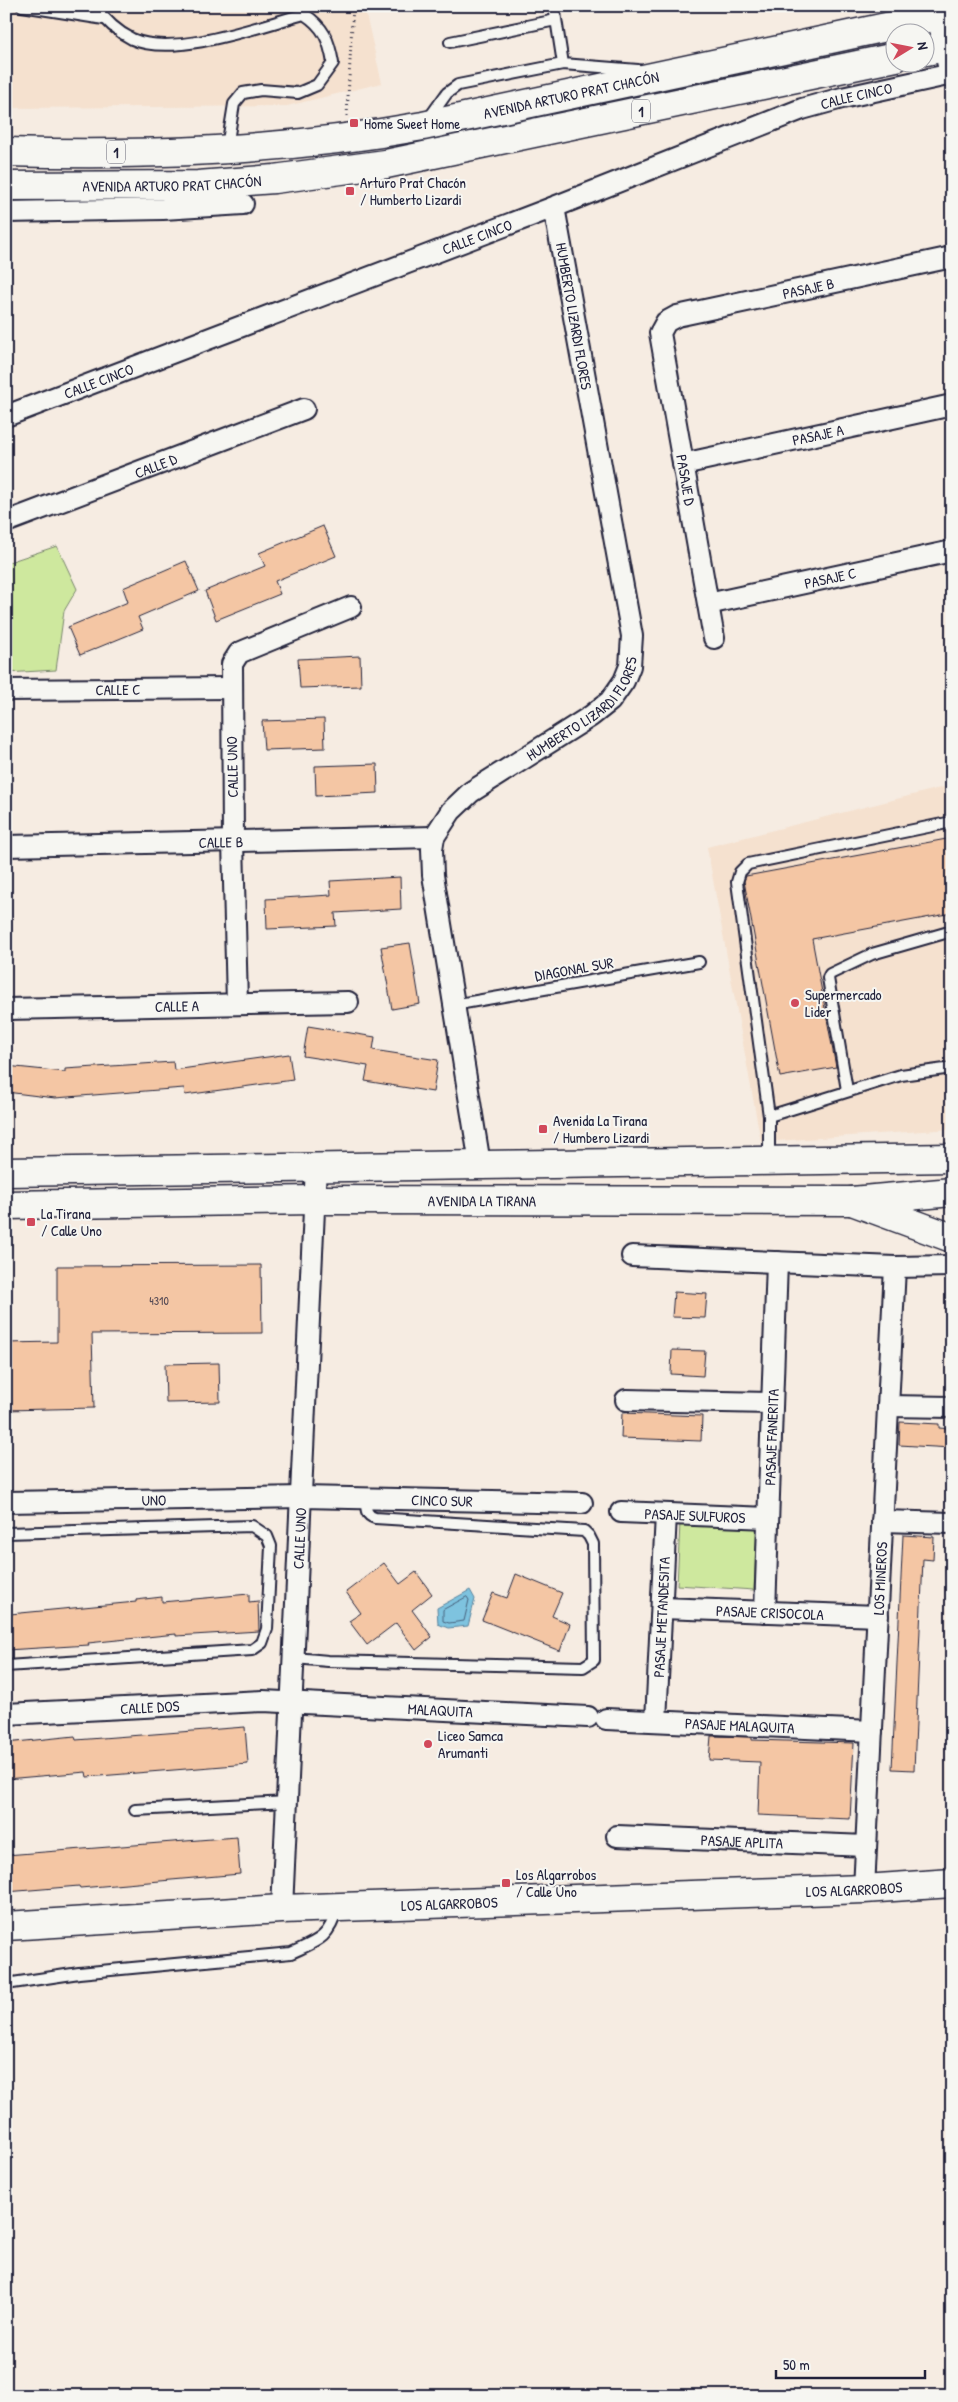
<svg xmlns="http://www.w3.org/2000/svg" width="958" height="2402" font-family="'Patrick Hand',sans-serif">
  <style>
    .built { fill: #f5e1cf }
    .green { fill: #cee89e; stroke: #78856c }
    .water { fill: #7ec3df; stroke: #59839d }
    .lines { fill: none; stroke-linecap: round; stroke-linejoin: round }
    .shore { stroke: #47627d; stroke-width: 1 }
    .building { fill: #f4c6a4; stroke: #22223b }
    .lane-casing { stroke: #22223b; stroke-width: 14 }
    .street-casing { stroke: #22223b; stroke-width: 24 }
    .secondary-casing { stroke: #22223b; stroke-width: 31 }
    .primary-casing { stroke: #22223b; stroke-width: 31 }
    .highway-casing { stroke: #22223b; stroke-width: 31 }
    .path { stroke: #22223b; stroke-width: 3; stroke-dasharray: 1 4; stroke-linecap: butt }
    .lane { stroke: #f6f6f2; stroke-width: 10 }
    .street { stroke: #f6f6f2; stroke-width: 20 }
    .secondary { stroke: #f6f6f2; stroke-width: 28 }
    .primary { stroke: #f6f6f2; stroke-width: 28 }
    .highway { stroke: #f6f6f2; stroke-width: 28 }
    .poi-dot { fill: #d1495b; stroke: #f6f6f2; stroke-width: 2 }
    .labels { text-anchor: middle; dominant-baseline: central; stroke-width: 4; stroke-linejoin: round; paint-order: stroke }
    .number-label { font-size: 12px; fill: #564b55 }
    .shield { fill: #f6f6f2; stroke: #626272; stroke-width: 1 }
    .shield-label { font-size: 14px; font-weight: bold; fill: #22223b }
    .street-label { font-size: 15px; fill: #22223b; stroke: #f6f6f2 }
    .poi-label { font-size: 15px; fill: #22223b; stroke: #f6f6f2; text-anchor: start }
  </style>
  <rect width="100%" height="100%" fill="#f6ece2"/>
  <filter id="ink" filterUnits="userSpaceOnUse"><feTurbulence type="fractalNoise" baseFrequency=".02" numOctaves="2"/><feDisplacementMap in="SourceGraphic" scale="10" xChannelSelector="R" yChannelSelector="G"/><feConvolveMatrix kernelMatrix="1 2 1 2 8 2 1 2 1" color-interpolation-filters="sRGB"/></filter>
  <g filter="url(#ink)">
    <path class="built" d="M 6,6 L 364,6 L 382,83 L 287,106 L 6,108 Z
      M 952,785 L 952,1129 L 761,1142 L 707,847 Z"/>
    <path class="green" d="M 57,546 L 77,589 L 64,611 L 56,670 L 6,673 L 6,563 Z
      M 680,1523 L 757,1527 L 754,1590 L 677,1585 Z"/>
    <path class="water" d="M 470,1590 L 475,1599 L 468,1626 L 448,1628 L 438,1624 L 437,1608 Z"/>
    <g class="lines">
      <path class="shore" d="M 467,1597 L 469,1600 L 464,1621 L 449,1623 L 443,1621 L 443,1610 Z"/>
    </g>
    <path class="building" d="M 323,526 L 336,556 L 275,581 L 280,594 L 216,620 L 205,591 L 265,566 L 259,553 Z
      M 186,561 L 199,591 L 138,617 L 143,629 L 80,655 L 68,627 L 128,602 L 123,588 Z
      M 360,656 L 361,686 L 300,688 L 298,659 Z
      M 324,719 L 325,748 L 264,750 L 262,721 Z
      M 377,764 L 378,793 L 316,796 L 315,766 Z
      M 952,838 L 952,913 L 812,939 L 836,1067 L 780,1077 L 744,881 L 746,876 Z
      M 400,877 L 401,909 L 335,913 L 336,926 L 267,929 L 266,899 L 331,895 L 330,881 Z
      M 410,943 L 420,1004 L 392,1009 L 381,947 Z
      M 308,1026 L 375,1037 L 373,1050 L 438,1060 L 433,1092 L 365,1081 L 368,1066 L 303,1056 Z
      M 289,1054 L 293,1080 L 185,1095 L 184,1088 L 55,1098 L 6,1092 L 6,1066 L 65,1072 L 65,1069 L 173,1062 L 174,1070 Z
      M 261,1265 L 262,1333 L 92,1334 L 94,1408 L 6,1410 L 6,1343 L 57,1342 L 57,1266 Z
      M 674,1292 L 707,1294 L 705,1318 L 672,1317 Z
      M 672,1350 L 705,1351 L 703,1376 L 671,1374 Z
      M 219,1363 L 220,1402 L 166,1403 L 165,1364 Z
      M 622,1413 L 702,1416 L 701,1441 L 621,1438 Z
      M 900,1422 L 939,1424 L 939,1428 L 952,1429 L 952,1448 L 899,1445 Z
      M 903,1535 L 934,1537 L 933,1560 L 923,1559 L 914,1770 L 892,1769 Z
      M 384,1563 L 400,1584 L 416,1572 L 432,1594 L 412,1610 L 432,1637 L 416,1650 L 396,1623 L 367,1645 L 349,1621 L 361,1613 L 346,1592 Z
      M 516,1574 L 562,1593 L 552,1616 L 570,1624 L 560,1651 L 482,1620 L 493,1593 L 507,1598 Z
      M 249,1594 L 249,1602 L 258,1601 L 259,1631 L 176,1636 L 176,1634 L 88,1643 L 89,1645 L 6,1650 L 6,1621 L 10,1621 L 10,1614 L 136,1602 L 136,1600 L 162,1597 L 162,1602 Z
      M 245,1727 L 248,1764 L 87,1777 L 86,1772 L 6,1779 L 6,1743 L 75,1736 L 76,1740 Z
      M 711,1736 L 752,1737 L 752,1740 L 854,1743 L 850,1819 L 758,1815 L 760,1762 L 709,1760 Z
      M 237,1837 L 240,1874 L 80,1888 L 79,1886 L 6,1892 L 6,1855 Z"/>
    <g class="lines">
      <defs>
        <path id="lane" d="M 22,6 L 104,19
          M 95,6 C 104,19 118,32 132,39 C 174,58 260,26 304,14 C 324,27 329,40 333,63 L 317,85 L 298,93 L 261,90 L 243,93 L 234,104 L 227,147
          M 554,6 L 563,64
          M 450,42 L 556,20
          M 427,121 L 447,93 L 458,85 L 563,64 L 638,70
          M 453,1005 L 699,962
          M 847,1090 L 828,978 L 830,974 L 872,954 L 952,931
          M 769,1116 L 901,1075 L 952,1068
          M 769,1159 L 769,1116 L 737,882 L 740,872 L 748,864 L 952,822
          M 6,1533 L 252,1526 L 267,1536 L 271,1546 L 267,1629 L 262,1643 L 252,1650 L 6,1666
          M 295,1658 L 328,1661 L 583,1667 L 594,1660 L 593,1544 L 589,1536 L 584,1531 L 375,1518 C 365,1515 366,1508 366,1498
          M 135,1810 L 288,1802
          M 6,1984 L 79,1973 L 291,1953 C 317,1941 329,1939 337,1909"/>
        <g id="street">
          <path d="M 6,212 L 163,209 L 243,204"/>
          <path id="s1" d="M 6,416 L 554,207 L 802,109 L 842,98 L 952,74"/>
          <path id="s2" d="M 683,464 L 952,405"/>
          <path id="s3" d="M 6,522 L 304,409"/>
          <path id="s4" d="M 708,604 L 952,551"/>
          <path id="s5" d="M 714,638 L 660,333 L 666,322 L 677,316 L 952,257"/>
          <path id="s6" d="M 6,690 L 231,688"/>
          <path id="s7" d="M 6,846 L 434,837"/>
          <path d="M 237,1004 L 233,841 L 232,664 L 239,653 L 246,650 L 351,607"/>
          <path id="s8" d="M 6,1009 L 348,1002"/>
          <path id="s9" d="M 480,1164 L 433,875 L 432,849 L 434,837 L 451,811 L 471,792 L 591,716 L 610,701 L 624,681 L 630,666 L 632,636 L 554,207"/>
          <path d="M 632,1256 L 895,1267 L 952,1266"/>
          <path d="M 626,1400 L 772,1403"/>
          <path d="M 888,1406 L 952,1407"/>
          <path id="s10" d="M 6,1502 L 302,1497 L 582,1503"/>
          <path id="s11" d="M 621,1512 L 768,1518"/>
          <path d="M 882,1521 L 952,1523"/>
          <path id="s12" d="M 662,1608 L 878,1616"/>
          <path id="s13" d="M 765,1612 L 777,1262"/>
          <path id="s14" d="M 6,1714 L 263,1701 L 588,1717"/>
          <path id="s15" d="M 606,1719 L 872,1731"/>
          <path id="s16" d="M 656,1721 L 666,1514"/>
          <path id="s17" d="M 617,1836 L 866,1846"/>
          <path id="s18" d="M 864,1889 L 895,1267"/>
          <path id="s19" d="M 282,1909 L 316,1166"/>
        </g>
        <g id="secondary">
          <path d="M 941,15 L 952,65"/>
          <path d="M 852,1201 L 952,1192"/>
          <path id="s20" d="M 6,1926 L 282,1909 L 864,1889 L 952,1883"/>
        </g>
        <g id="primary">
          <path d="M 926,51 L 952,45"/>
          <path id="s21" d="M 6,152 C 147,156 285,151 423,126 L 952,13"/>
          <path id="s22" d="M 6,186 L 198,185 L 274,179 L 386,164 L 896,57"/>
        </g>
        <g id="highway">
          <path d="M 6,1172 L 952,1158"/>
          <path id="s23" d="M 6,1205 L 315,1200 L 852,1201 L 952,1238"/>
        </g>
      </defs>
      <use href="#lane" class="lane-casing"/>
      <use href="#street" class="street-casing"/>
      <use href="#secondary" class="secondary-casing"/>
      <use href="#primary" class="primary-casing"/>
      <use href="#highway" class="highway-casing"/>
      <path class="path" d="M 347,116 L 353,6"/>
      <use href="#lane" class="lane"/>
      <use href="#street" class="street"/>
      <use href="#secondary" class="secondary"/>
      <use href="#primary" class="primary"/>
      <use href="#highway" class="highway"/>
    </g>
  </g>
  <g class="poi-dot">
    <rect x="349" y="118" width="10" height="10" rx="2.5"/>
    <rect x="345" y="186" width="10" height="10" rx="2.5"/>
    <circle cx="795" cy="1003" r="5"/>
    <rect x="538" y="1124" width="10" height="10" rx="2.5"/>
    <rect x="26" y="1217" width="10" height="10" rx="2.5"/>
    <circle cx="428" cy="1744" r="5"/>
    <rect x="501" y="1878" width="10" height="10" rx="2.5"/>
  </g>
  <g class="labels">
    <g class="number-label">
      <text x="159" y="1300">4310</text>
    </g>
    <g class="shield">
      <rect x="632" y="99.5" width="18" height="23" rx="4"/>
      <rect x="107" y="140.5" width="18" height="23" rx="4"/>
    </g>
    <g class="shield-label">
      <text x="641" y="111">1</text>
      <text x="116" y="152">1</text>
    </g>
    <g class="street-label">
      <text stroke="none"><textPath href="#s21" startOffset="570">AVENIDA ARTURO PRAT CHACÓN</textPath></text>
      <text stroke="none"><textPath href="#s1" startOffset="909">CALLE CINCO</textPath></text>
      <text stroke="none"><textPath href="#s22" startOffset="166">AVENIDA ARTURO PRAT CHACÓN</textPath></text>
      <text stroke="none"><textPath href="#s1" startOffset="504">CALLE CINCO</textPath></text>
      <text stroke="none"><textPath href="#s5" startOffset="469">PASAJE B</textPath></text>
      <text transform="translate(574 316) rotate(80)">HUMBERTO LIZARDI FLORES</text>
      <text stroke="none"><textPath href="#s1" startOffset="99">CALLE CINCO</textPath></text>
      <text stroke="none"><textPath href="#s2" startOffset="138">PASAJE A</textPath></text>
      <text stroke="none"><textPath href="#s3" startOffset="160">CALLE D</textPath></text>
      <text transform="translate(686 480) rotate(80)">PASAJE D</text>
      <text stroke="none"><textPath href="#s4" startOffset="125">PASAJE C</textPath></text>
      <text stroke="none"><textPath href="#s6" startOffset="112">CALLE C</textPath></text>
      <text stroke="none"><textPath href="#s9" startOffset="531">HUMBERTO LIZARDI FLORES</textPath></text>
      <text transform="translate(232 767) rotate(-91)">CALLE UNO</text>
      <text stroke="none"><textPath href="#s7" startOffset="215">CALLE B</textPath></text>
      <text transform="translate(574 969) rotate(-10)">DIAGONAL SUR</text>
      <text stroke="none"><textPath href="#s8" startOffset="171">CALLE A</textPath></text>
      <text stroke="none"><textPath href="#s23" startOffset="476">AVENIDA LA TIRANA</textPath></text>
      <text stroke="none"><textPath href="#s13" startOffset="175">PASAJE FANERITA</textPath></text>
      <text stroke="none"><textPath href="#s10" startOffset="148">UNO</textPath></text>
      <text stroke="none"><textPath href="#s10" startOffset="436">CINCO SUR</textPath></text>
      <text stroke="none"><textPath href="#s11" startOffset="74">PASAJE SULFUROS</textPath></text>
      <text stroke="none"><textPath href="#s19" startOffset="371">CALLE UNO</textPath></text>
      <text stroke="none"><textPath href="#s18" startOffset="311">LOS MINEROS</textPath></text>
      <text stroke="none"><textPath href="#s12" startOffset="108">PASAJE CRISOCOLA</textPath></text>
      <text stroke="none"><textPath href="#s16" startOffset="104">PASAJE METANDESITA</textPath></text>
      <text stroke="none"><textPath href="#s14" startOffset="144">CALLE DOS</textPath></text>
      <text stroke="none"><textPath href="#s14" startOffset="435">MALAQUITA</textPath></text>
      <text stroke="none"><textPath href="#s15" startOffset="134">PASAJE MALAQUITA</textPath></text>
      <text stroke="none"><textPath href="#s17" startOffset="125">PASAJE APLITA</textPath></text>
      <text stroke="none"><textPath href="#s20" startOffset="849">LOS ALGARROBOS</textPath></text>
      <text stroke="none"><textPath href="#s20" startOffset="444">LOS ALGARROBOS</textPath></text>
    </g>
    <g class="poi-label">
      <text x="364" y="123">Home Sweet Home</text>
      <text x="360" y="182">Arturo Prat Chacón<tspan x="360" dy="17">/ Humberto Lizardi</tspan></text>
      <text x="805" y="994">Supermercado<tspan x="805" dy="17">Lider</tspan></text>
      <text x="553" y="1120">Avenida La Tirana<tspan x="553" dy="17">/ Humbero Lizardi</tspan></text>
      <text x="41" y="1213">La Tirana<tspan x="41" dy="17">/ Calle Uno</tspan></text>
      <text x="438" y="1735">Liceo Samca<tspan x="438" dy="17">Arumanti</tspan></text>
      <text x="516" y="1874">Los Algarrobos<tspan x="516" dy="17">/ Calle Uno</tspan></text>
    </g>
  </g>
  <rect width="958" height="2402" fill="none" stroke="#f6f6f2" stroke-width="25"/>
  <rect x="12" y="12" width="933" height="2377" fill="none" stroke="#22223b" stroke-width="2" filter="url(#ink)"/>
  <g transform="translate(910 48) rotate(80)"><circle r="24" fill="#f6f6f2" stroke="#a1a1a9"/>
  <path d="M0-4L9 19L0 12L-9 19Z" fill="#d1495b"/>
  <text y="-8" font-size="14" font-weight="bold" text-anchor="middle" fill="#22223b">N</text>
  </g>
  <path d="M776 2370v8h149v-8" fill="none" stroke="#22223b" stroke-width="2.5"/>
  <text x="783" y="2370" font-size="15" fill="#22223b" stroke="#f6f6f2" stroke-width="4" paint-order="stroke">50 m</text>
</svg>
